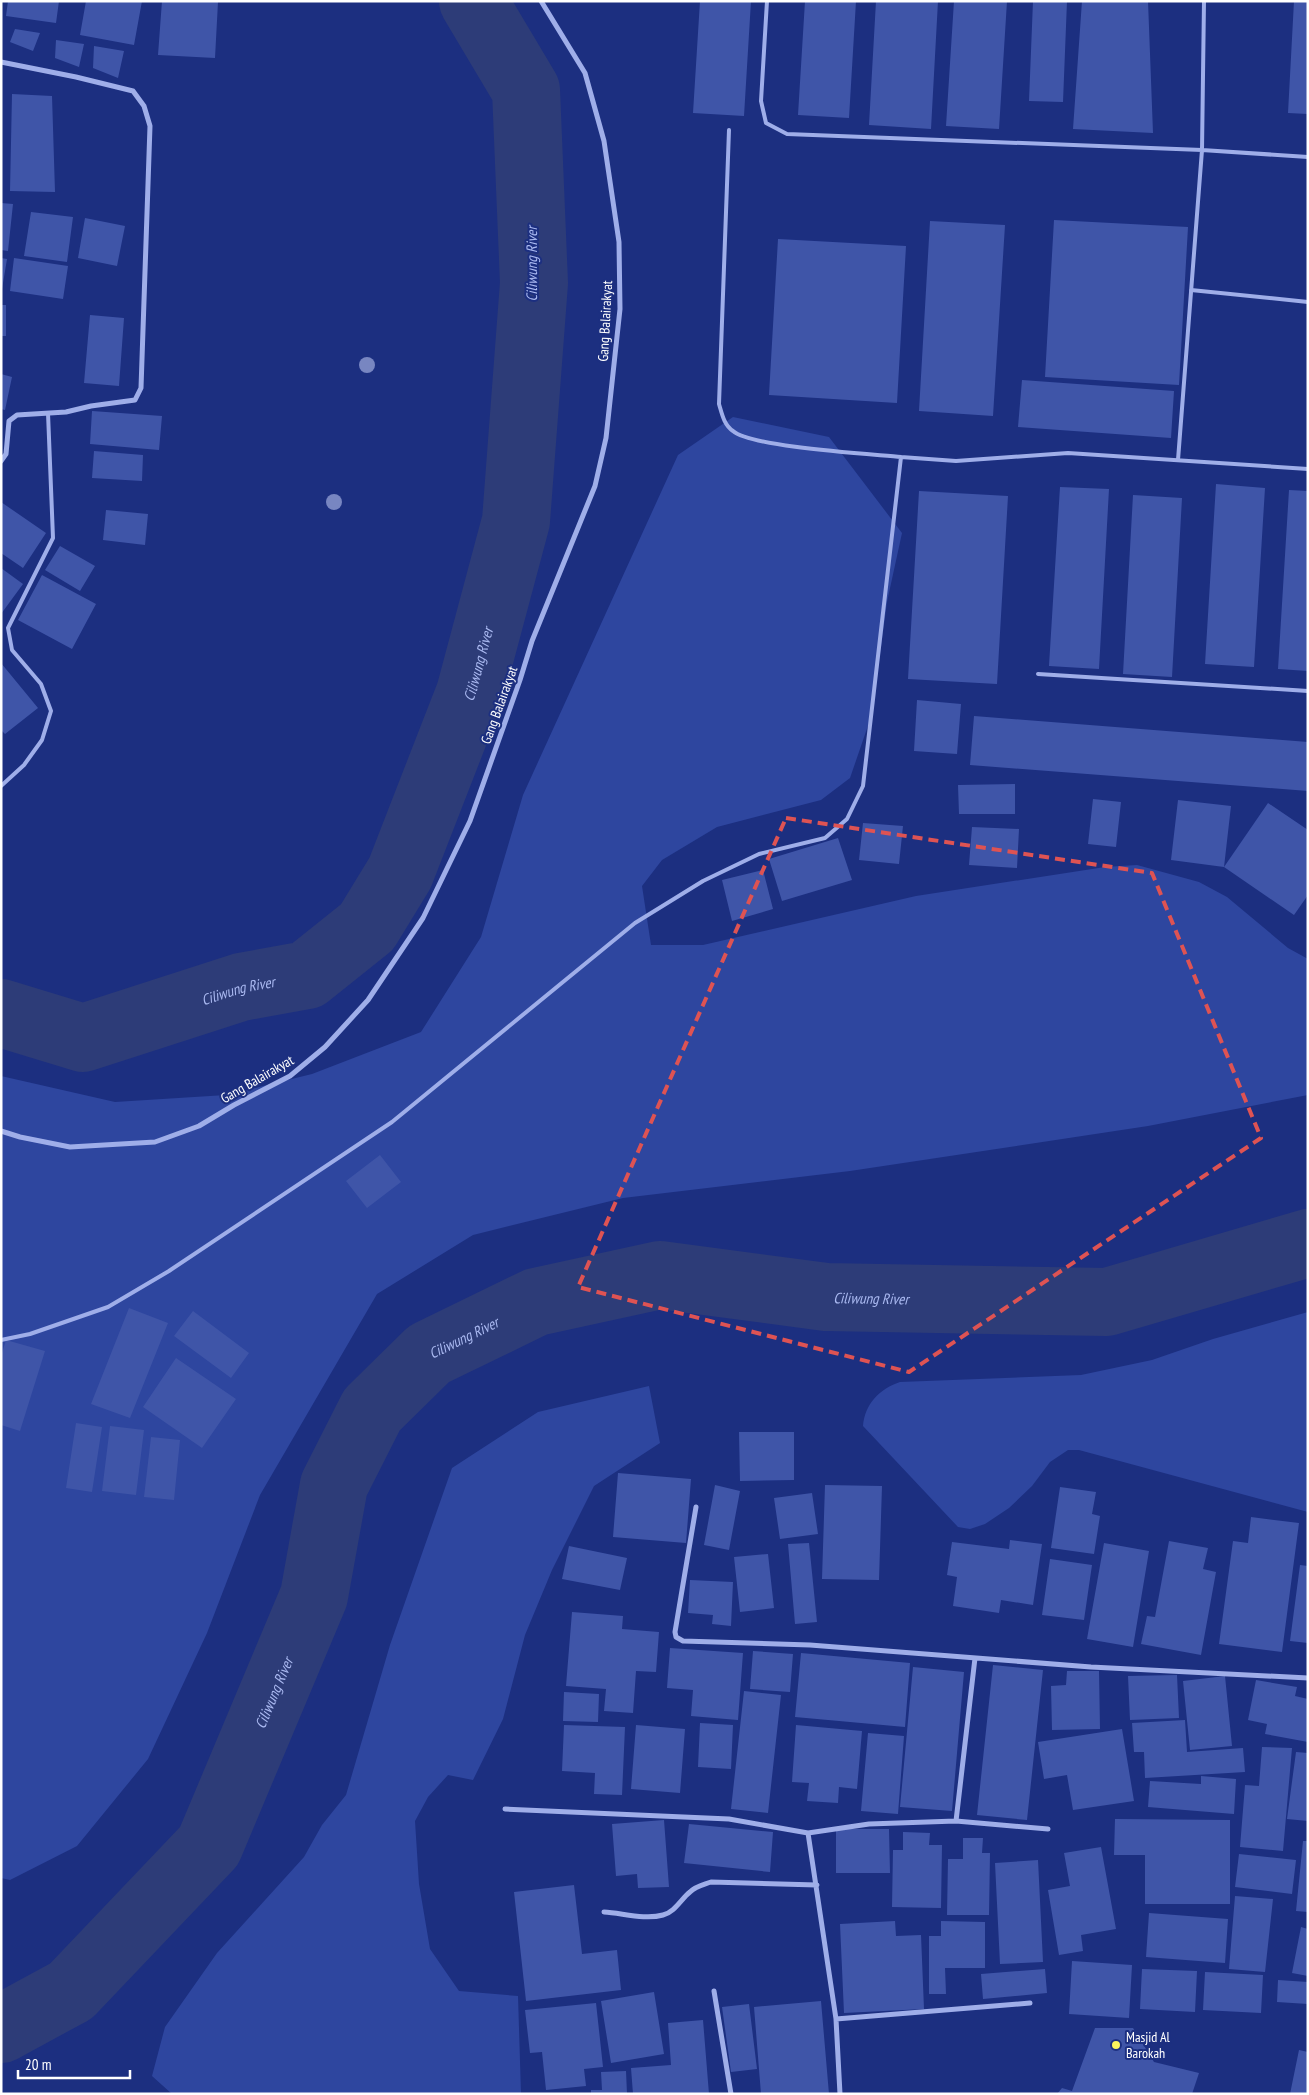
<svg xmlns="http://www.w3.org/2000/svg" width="1309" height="2095" font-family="'PT Sans Narrow',sans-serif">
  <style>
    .green { fill: #2e469f }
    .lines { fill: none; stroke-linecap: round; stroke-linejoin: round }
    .river { stroke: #2d3c78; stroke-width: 68 }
    .building { fill: #3f55a8 }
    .service { stroke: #9faee9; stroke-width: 4 }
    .minor { stroke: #9faee9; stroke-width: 5 }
    .tree { fill: #7886c1 }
    .marked { fill: none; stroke: #de5353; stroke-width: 4; stroke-dasharray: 10 6; stroke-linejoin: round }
    .poi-dot { fill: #fbf35c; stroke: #1c2f80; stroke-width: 2 }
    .labels { text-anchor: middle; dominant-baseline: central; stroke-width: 4; stroke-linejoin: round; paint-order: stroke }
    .street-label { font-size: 14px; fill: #fff; stroke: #1c2f80 }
    .poi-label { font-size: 14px; fill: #fff; stroke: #1c2f80; text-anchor: start }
    .water-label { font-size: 15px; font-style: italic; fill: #aab9f1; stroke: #1c2f80 }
  </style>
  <rect width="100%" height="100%" fill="#1c2f80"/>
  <path class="green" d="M 733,417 L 829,437 L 902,533 L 887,602 L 872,714 L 850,778 L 821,800 L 717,827 L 662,860 L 642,886 L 651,945 L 703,945 L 916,896 L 1105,867 L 1137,865 L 1199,882 L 1227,897 L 1288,948 L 1308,959 L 1308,1095 L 1148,1126 L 850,1171 L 623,1198 L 473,1235 L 377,1294 L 260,1495 L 207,1633 L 148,1759 L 77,1846 L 10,1880 L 1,1878 L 1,1076 L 115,1102 L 226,1095 L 312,1074 L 421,1032 L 481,937 L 523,795 L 678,455 Z
    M 1308,1312 L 1308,1512 L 1079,1450 L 1068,1450 L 1050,1462 L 1032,1486 L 1009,1508 L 985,1524 L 970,1529 L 958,1527 L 863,1426 C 865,1404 879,1389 900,1382 L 1081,1375 L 1152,1360 L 1213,1339 Z
    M 649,1386 L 660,1443 L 594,1486 L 552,1570 L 525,1635 L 503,1719 L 473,1780 L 448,1775 L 428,1797 L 415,1821 L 419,1884 L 430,1949 L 459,1991 L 518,1996 L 521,2094 L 172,2094 L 152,2076 L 165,2027 L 217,1953 L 304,1857 L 322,1825 L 346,1795 L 390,1645 L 452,1468 L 538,1412 Z"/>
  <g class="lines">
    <g class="river">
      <path id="s1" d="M 1,1013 L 83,1038 L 241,987 L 307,975 L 367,927 L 400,873 L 470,693 L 516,521 L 534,283 L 526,90 L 473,1"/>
      <path id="s2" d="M 1,2029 L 71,1991 L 209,1846 L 314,1596 L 334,1485 L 372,1410 L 429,1354 L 536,1302 L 660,1275 L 826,1297 L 1107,1302 L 1308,1243"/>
    </g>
  </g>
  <path class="building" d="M 8,1 L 59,1 L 56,23 L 6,16 Z
    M 86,1 L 142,1 L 134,45 L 80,35 Z
    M 162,1 L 218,2 L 215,58 L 158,55 Z
    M 700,1 L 751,1 L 744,116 L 693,113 Z
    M 805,1 L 856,1 L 849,118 L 798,115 Z
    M 876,1 L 938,1 L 931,129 L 869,125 Z
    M 954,1 L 1007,1 L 999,129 L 946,126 Z
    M 1033,1 L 1067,1 L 1063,102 L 1029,101 Z
    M 1082,1 L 1148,1 L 1153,133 L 1073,129 Z
    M 1294,1 L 1308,1 L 1308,114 L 1288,113 Z
    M 15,29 L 40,33 L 33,51 L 10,42 Z
    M 56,40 L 84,44 L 79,67 L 55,58 Z
    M 94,46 L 124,51 L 118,78 L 93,68 Z
    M 12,94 L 52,96 L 55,192 L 10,191 Z
    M 1,203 L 13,204 L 8,251 L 1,250 Z
    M 31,212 L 73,217 L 67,262 L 24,256 Z
    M 85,218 L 125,226 L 117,266 L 78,258 Z
    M 1054,220 L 1188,227 L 1179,385 L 1045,377 Z
    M 930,221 L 1005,225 L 993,416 L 919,411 Z
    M 778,239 L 906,246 L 897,403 L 769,395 Z
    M 1,258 L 7,259 L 2,289 L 1,289 Z
    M 14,258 L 68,266 L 63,299 L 10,291 Z
    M 1,305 L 6,305 L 6,336 L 1,336 Z
    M 90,315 L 124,318 L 119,386 L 84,383 Z
    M 1,374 L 12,377 L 5,410 L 1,409 Z
    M 1022,380 L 1174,391 L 1171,438 L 1018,427 Z
    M 92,411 L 162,416 L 159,450 L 90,444 Z
    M 94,451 L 143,455 L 142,481 L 92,478 Z
    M 1216,484 L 1265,488 L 1254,667 L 1205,664 Z
    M 1060,487 L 1109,489 L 1099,669 L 1049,666 Z
    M 1289,490 L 1308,491 L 1308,671 L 1278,669 Z
    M 919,491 L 1008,496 L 997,684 L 908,679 Z
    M 1133,495 L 1182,498 L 1172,677 L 1123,674 Z
    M 1,502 L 46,533 L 23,568 L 1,553 Z
    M 106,510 L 148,514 L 145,545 L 103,540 Z
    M 60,546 L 95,566 L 80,591 L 45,570 Z
    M 1,568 L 23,584 L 1,614 Z
    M 42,575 L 96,604 L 72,649 L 18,620 Z
    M 1,663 L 38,708 L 5,734 L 1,730 Z
    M 917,700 L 961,704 L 957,754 L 914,751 Z
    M 974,716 L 1308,742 L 1308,791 L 970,765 Z
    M 1015,784 L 1015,814 L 959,814 L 958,785 Z
    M 1093,799 L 1121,802 L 1116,847 L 1088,844 Z
    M 1178,800 L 1231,806 L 1224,867 L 1268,803 L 1308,830 L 1308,895 L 1294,915 L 1224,867 L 1171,860 Z
    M 863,823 L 903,826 L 899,864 L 859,860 Z
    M 972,827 L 1019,829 L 1017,868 L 969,865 Z
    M 838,838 L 852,880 L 782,901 L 769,859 Z
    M 763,870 L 773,909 L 732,921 L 722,880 Z
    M 380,1155 L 401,1182 L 367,1208 L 346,1181 Z
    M 129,1308 L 168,1323 L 130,1418 L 91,1404 Z
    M 193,1311 L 249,1353 L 231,1378 L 174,1336 Z
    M 6,1340 L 45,1351 L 20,1431 L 1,1425 L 1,1356 Z
    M 176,1358 L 236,1399 L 202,1448 L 143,1407 Z
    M 76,1423 L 102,1427 L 92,1492 L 66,1488 Z
    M 110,1426 L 144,1430 L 136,1495 L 102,1491 Z
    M 739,1432 L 794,1432 L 794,1480 L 740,1481 Z
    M 151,1437 L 180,1440 L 174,1500 L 144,1497 Z
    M 618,1473 L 691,1479 L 686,1543 L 613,1537 Z
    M 715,1485 L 740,1491 L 729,1550 L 704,1545 Z
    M 825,1485 L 882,1486 L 879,1580 L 822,1579 Z
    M 1060,1487 L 1096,1492 L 1092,1514 L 1100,1516 L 1094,1554 L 1051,1548 Z
    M 812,1493 L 818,1534 L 780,1539 L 774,1498 Z
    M 1251,1517 L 1299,1523 L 1282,1652 L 1219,1644 L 1233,1541 L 1248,1543 Z
    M 1010,1540 L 1042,1544 L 1033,1605 L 1001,1600 L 999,1613 L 953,1606 L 957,1577 L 947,1575 L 952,1542 L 1009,1549 Z
    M 1169,1541 L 1208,1548 L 1203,1569 L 1216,1572 L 1201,1655 L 1141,1644 L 1147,1616 L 1155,1617 Z
    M 809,1543 L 817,1622 L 795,1624 L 788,1544 Z
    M 1104,1543 L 1149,1551 L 1133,1647 L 1087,1639 Z
    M 569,1546 L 627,1558 L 620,1590 L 562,1579 Z
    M 768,1554 L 774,1608 L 740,1612 L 734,1557 Z
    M 1050,1559 L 1092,1565 L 1084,1620 L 1042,1615 Z
    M 1300,1565 L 1308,1566 L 1308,1643 L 1290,1641 Z
    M 690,1580 L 733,1582 L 731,1626 L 712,1624 L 713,1615 L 688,1613 Z
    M 572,1612 L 623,1616 L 622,1629 L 659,1632 L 656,1672 L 636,1671 L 633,1713 L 604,1711 L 606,1689 L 566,1686 Z
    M 670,1648 L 743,1653 L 738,1720 L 691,1716 L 693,1690 L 667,1688 Z
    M 753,1651 L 793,1654 L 790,1692 L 750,1689 Z
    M 801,1653 L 910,1663 L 905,1727 L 795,1717 Z
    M 993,1665 L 1043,1670 L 1027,1820 L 977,1815 Z
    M 913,1667 L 964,1672 L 952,1811 L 900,1807 Z
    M 1067,1671 L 1099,1671 L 1100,1729 L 1052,1730 L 1051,1686 L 1066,1685 Z
    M 1177,1675 L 1179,1718 L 1130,1720 L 1128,1676 Z
    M 1225,1676 L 1232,1746 L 1190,1750 L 1183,1681 Z
    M 1256,1680 L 1297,1687 L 1295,1696 L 1308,1699 L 1308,1742 L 1265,1734 L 1267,1724 L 1248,1720 Z
    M 744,1691 L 781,1695 L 768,1813 L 731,1809 Z
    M 564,1692 L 599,1694 L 598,1722 L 563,1721 Z
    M 1185,1720 L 1187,1752 L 1243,1748 L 1245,1772 L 1145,1778 L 1144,1752 L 1134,1752 L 1132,1723 Z
    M 700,1723 L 733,1725 L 731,1769 L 698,1767 Z
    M 564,1725 L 625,1727 L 622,1795 L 594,1794 L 595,1773 L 562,1771 Z
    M 636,1725 L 685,1729 L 680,1793 L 631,1789 Z
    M 796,1725 L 862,1731 L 857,1789 L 839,1787 L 838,1803 L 807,1801 L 809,1783 L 792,1782 Z
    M 1122,1729 L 1134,1801 L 1073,1810 L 1067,1775 L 1044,1779 L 1038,1742 Z
    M 868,1733 L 904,1736 L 898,1814 L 861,1811 Z
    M 1262,1747 L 1292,1748 L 1283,1851 L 1240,1847 L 1245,1785 L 1259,1786 Z
    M 1296,1752 L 1308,1753 L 1308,1821 L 1287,1819 Z
    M 1201,1776 L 1236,1779 L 1234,1814 L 1148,1807 L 1150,1781 L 1201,1784 Z
    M 1115,1819 L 1230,1820 L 1230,1904 L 1145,1904 L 1145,1855 L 1114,1855 Z
    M 664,1820 L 669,1887 L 638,1888 L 637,1874 L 616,1876 L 612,1824 Z
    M 689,1824 L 773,1832 L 770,1872 L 684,1863 Z
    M 836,1829 L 889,1829 L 890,1873 L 836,1873 Z
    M 903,1832 L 930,1833 L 929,1845 L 942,1845 L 941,1908 L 892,1907 L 893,1850 L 903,1850 Z
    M 963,1838 L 983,1838 L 982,1853 L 990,1853 L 989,1915 L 947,1915 L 948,1859 L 963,1859 Z
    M 1303,1841 L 1308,1841 L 1308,1912 L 1296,1911 Z
    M 1101,1847 L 1116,1929 L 1081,1935 L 1083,1951 L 1059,1955 L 1048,1890 L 1070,1886 L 1064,1853 Z
    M 1239,1854 L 1296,1860 L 1292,1894 L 1235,1887 Z
    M 1038,1860 L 1043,1962 L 1000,1964 L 995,1863 Z
    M 574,1885 L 582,1954 L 617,1950 L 621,1990 L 526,2001 L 514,1892 Z
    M 1235,1896 L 1273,1899 L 1265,1972 L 1229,1969 Z
    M 1149,1913 L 1228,1919 L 1225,1963 L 1146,1957 Z
    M 895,1921 L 896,1936 L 921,1935 L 924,2009 L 844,2013 L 840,1924 Z
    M 941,1921 L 985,1922 L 985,1968 L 945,1968 L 946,1994 L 929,1994 L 929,1936 L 941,1936 Z
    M 1301,1927 L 1308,1929 L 1308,1976 L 1292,1973 Z
    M 1072,1961 L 1132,1965 L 1129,2018 L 1069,2014 Z
    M 1045,1969 L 1047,1993 L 983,1999 L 981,1974 Z
    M 1142,1969 L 1197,1971 L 1195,2012 L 1140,2009 Z
    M 1205,1972 L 1263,1975 L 1261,2013 L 1203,2010 Z
    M 1278,1980 L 1308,1982 L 1308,2004 L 1277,2002 Z
    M 654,1992 L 664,2054 L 611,2063 L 601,2001 Z
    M 821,2001 L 829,2094 L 761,2094 L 754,2007 Z
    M 596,2003 L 603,2067 L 584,2069 L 586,2086 L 546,2090 L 542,2052 L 530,2053 L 525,2010 Z
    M 749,2004 L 757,2069 L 731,2072 L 722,2007 Z
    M 703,2020 L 709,2094 L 633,2094 L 631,2068 L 671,2065 L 668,2023 Z
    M 1095,2028 L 1133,2028 L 1154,2062 L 1199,2073 L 1192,2094 L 1057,2094 L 1062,2088 L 1072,2091 Z
    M 1299,2050 L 1308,2052 L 1308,2094 L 1290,2094 Z
    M 626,2071 L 627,2094 L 591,2094 L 591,2090 L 602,2090 L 601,2072 Z"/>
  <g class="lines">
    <path class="service" d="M 767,1 L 761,101 L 766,123 L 787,134 L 1202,150 L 1308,157
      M 729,130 L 719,404 C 722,414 724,425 733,431 C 751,447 871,454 901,457
      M 1191,290 L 1308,302
      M 1178,460 L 1202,150 L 1204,1
      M 1038,674 L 1308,691
      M 1,786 L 24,765 L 42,740 L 51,711 L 41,684 L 12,650 L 8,628 L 53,538 L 48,413
      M 1,1340 L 30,1334 L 108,1307 L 169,1271 L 392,1122 L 635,923 L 703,881 L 759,854 L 825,838 L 847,819 L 863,786 L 901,457 L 956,461 L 1068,453 L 1308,469"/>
    <path class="minor" d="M 1,62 L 76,77 L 133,91 L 144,106 L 150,126 L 141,388 L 135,400 L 91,406 L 66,412 L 17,415 L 9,421 L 6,454 L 1,461
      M 1,1131 L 20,1137 L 70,1147 L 155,1142 L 199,1126 L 234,1105 L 290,1076 L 325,1047 L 368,1000 L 423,918 L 470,821 L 520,680 L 532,641 L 595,486 L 606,438 L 620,309 L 619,242 L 604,141 L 585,73 L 541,1
      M 696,1507 L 675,1632 L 676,1637 L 683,1641 L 810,1645 L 1091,1667 L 1308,1678
      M 505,1809 L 729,1819 L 808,1833
      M 956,1821 L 975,1658
      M 604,1912 C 622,1913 645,1920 663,1915 C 675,1912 681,1899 690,1892 C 696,1886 703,1885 711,1882 L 817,1885
      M 714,1991 L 731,2094
      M 836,2019 L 1030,2003
      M 840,2094 L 836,2019 L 808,1833 L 869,1824 L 956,1821 L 1048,1829"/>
  </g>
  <g class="tree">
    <circle cx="367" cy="365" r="8"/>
    <circle cx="334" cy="502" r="8"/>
  </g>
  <path class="marked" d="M 786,818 L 1152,873 L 1261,1138 L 909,1372 L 578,1287 Z"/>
  <circle class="poi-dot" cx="1116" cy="2045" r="5"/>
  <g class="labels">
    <g class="street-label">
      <text transform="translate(605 321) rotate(-87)">Gang Balairakyat</text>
      <text transform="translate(499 705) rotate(-70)">Gang Balairakyat</text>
      <text transform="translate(257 1079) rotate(-30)">Gang Balairakyat</text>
    </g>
    <g class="poi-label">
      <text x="1126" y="2037">Masjid Al<tspan x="1126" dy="16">Barokah</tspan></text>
    </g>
    <g class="water-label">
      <text transform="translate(531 264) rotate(-90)">Ciliwung River</text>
      <text stroke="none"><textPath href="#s1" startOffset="682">Ciliwung River</textPath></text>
      <text stroke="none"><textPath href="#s1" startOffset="248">Ciliwung River</textPath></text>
      <text stroke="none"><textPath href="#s2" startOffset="1286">Ciliwung River</textPath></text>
      <text stroke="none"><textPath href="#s2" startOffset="866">Ciliwung River</textPath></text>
      <text stroke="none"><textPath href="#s2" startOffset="446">Ciliwung River</textPath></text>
    </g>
  </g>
  <rect width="1309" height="2095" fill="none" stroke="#ffffff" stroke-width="5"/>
  <path d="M18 2070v8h112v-8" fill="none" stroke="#ffffff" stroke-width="2.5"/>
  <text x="25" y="2070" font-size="15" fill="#ffffff" stroke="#1c2f80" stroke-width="4" paint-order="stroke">20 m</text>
</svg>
